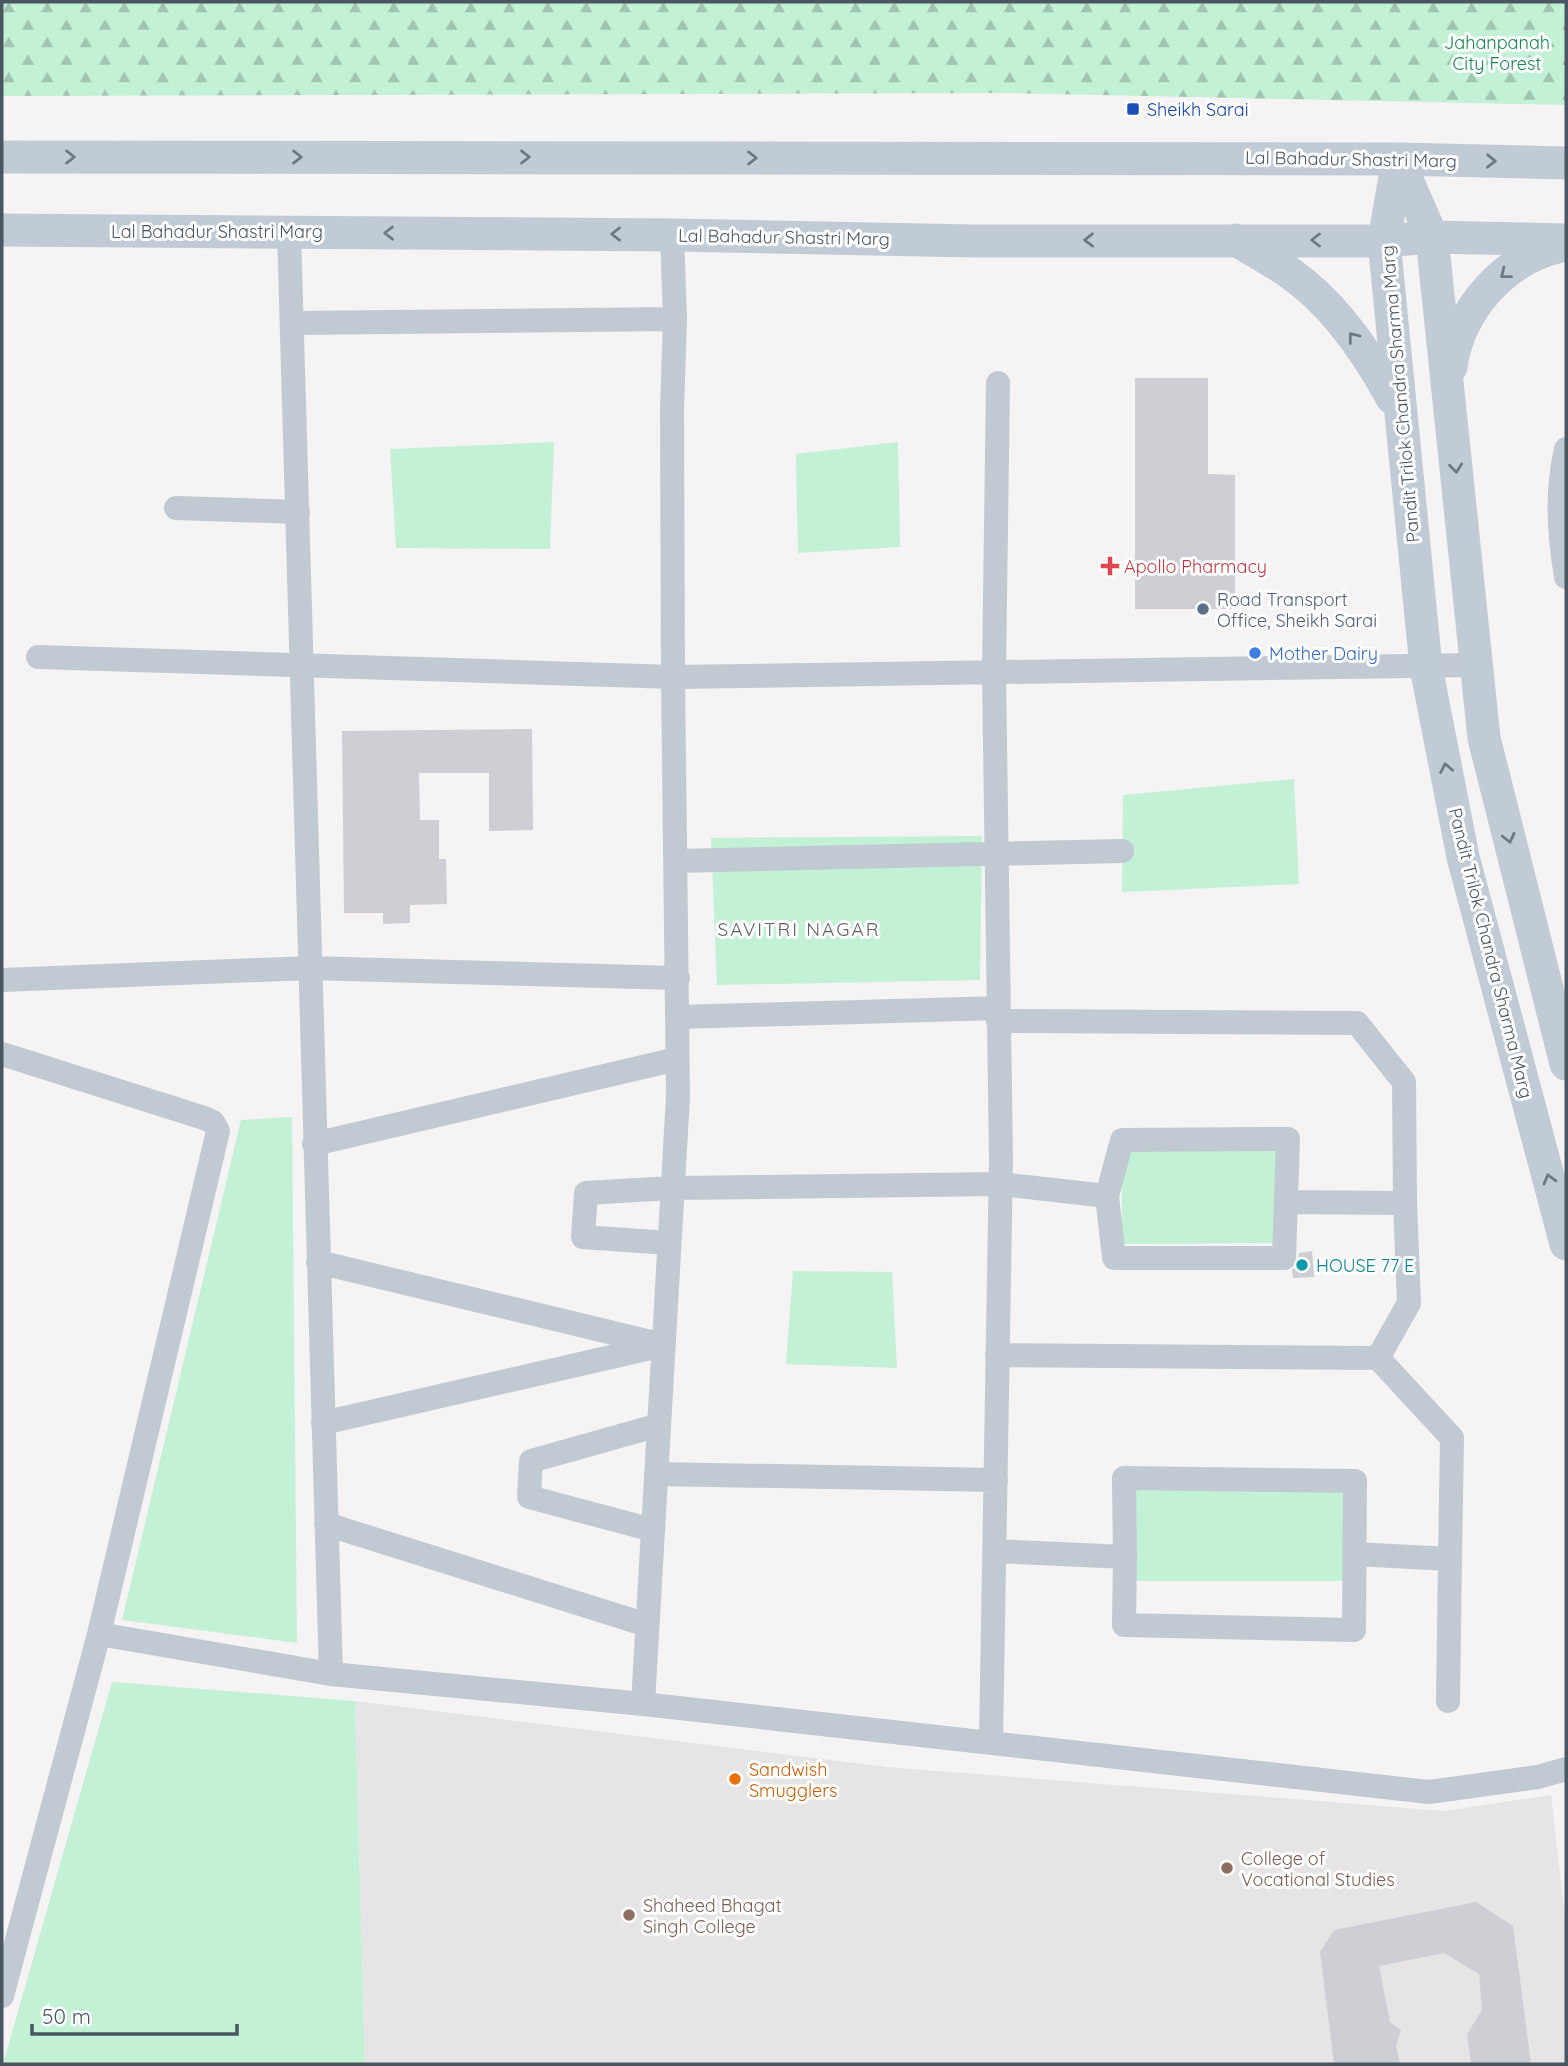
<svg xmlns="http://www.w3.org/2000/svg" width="1568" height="2066" font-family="Quicksand,sans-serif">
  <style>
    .education { fill: #e6e4e5 }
    .forest { fill: url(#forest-firs) }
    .park { fill: #c3f1d5 }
    .building { fill: #cdcfd5 }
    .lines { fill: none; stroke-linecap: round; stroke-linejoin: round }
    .minor { stroke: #c1cad2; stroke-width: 24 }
    .secondary { stroke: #c1cbd6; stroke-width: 33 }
    .oneway { stroke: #6e7984 }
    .transit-dot { fill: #1a4fb4; stroke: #fff; stroke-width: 2.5 }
    .health-dot { fill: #e0444e; stroke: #fff; stroke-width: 2.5 }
    .service-dot { fill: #5c6f8a; stroke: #fff; stroke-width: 2.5 }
    .shop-dot { fill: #3f7fe0; stroke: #fff; stroke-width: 2.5 }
    .culture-dot { fill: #0f9aa8; stroke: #fff; stroke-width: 2.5 }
    .food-dot { fill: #e8710a; stroke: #fff; stroke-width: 2.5 }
    .education-dot { fill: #8d6e63; stroke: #fff; stroke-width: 2.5 }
    .labels { text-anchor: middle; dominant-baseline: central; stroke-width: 6; stroke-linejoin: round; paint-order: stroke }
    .park-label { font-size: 18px; fill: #17864f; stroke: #fff }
    .transit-label { font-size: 18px; fill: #164399; stroke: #fff; text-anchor: start }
    .street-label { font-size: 18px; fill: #4a5661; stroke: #fff }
    .health-label { font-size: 18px; fill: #be3a42; stroke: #fff; text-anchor: start }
    .service-label { font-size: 18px; fill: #4e5e75; stroke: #fff; text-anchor: start }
    .shop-label { font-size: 18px; fill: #366cbe; stroke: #fff; text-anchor: start }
    .culture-label { font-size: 18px; fill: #0d838f; stroke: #fff; text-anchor: start }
    .food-label { font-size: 18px; fill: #c56008; stroke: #fff; text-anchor: start }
    .education-label { font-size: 18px; fill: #785e54; stroke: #fff; text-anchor: start }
    .neighbourhood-label { font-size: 19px; letter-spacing: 2px; fill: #5f6368; stroke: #fff }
  </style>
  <defs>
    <pattern id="forest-firs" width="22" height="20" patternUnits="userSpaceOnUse" patternTransform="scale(1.75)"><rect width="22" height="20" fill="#c3f1d5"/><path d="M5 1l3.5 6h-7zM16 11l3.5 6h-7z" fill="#a0c6b0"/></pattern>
  </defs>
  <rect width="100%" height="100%" fill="#f5f3f3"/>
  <path class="education" d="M 355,1701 L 887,1767 L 1445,1811 L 1551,1795 L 1566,1925 L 1566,2064 L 365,2064 Z"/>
  <path class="forest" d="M 2,2 L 1566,2 L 1566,105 L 1003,93 L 2,96 Z"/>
  <path class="park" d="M 554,442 L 550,549 L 396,548 L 390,449 Z
    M 898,442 L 900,547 L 798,553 L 796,454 Z
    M 1294,779 L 1299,884 L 1122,892 L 1123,795 Z
    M 982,836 L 980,980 L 717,985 L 711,838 Z
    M 292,1117 L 297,1643 L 122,1620 L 241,1120 Z
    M 1288,1139 L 1289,1243 L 1122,1244 L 1122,1140 Z
    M 793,1271 L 892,1272 L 897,1368 L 786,1364 Z
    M 1124,1478 L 1355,1481 L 1361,1581 L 1126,1581 Z
    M 112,1682 L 355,1701 L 365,2064 L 3,2064 Z"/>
  <path class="building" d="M 1135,378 L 1208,378 L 1208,474 L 1235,475 L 1235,609 L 1135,609 Z
    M 532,729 L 533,830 L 489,831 L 489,773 L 419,773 L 420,820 L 439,820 L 439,859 L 446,859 L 447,904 L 410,905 L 410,923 L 383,924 L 383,913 L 344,913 L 342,731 Z
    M 1312,1251 L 1314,1277 L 1293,1278 L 1292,1270 L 1297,1265 L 1299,1253 Z
    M 1476,1902 L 1513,1926 L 1531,2064 L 1471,2064 L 1467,2034 L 1482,2010 L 1479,1974 L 1444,1953 L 1379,1966 L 1390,2022 L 1401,2030 L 1396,2045 L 1400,2064 L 1334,2064 L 1320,1952 L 1334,1930 Z"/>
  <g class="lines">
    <path class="minor" d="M 289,232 L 331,1674
      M 292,323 L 675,319
      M 1566,449 C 1556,492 1559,534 1566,577
      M 176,508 L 298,512
      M 38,657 L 673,677 L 1477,665
      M 676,861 L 1122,851
      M 2,980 L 309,968 L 678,978
      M 678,1017 L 998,1008
      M 998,1021 L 1357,1023 L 1404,1082 L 1405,1203 L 1286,1202
      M 2,1054 L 204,1118 L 213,1122 L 218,1131 L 99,1634 L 2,1996
      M 314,1144 L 677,1059
      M 669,1243 L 583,1237 L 586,1193 L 672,1188 L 1000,1184 L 1107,1196 L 1114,1258 L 1284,1258 L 1288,1139 L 1122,1140 L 1107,1196
      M 318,1262 L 663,1345
      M 997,1355 L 1378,1358 L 1409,1303 L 1405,1203
      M 323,1423 L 659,1346
      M 656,1474 L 996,1480
      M 326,1524 L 647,1625
      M 653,1530 L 529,1497 L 531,1461 L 659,1425
      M 994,1551 L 1125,1557 L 1124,1625 L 1354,1630 L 1355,1481 L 1124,1478 L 1125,1557
      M 1354,1554 L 1450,1559 L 1452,1438 L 1378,1358
      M 99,1634 L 331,1674 L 643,1704 L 1429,1792 L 1538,1777 L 1566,1769
      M 1448,1701 L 1450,1559
      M 643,1704 L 678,1097 L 673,677 L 672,409 L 675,319 L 672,235
      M 991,1741 L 1001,1161 L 994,672 L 998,383"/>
    <path class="secondary" d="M 2,157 L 1398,159 L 1566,163
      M 1398,159 L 1384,241 L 1426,667 L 1463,857 L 1566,1244
      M 1398,159 L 1432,237 L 1484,738 L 1566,1064
      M 2,230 L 672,235 L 973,241 L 1384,241 L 1432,237 L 1566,240
      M 1236,240 C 1253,250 1271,260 1287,271 C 1333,302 1366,350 1392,398
      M 1451,367 C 1459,309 1505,258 1561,246"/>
  </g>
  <defs><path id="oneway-chevron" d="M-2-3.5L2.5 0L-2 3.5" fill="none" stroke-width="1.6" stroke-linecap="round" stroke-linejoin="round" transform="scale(1.75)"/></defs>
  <g class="oneway">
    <use href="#oneway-chevron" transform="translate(70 157)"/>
    <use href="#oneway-chevron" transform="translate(297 157)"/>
    <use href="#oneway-chevron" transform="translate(525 157)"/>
    <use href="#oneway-chevron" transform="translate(752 158)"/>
    <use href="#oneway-chevron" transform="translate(1491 161) rotate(1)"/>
    <use href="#oneway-chevron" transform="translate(389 233) rotate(-180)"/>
    <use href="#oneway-chevron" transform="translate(616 234) rotate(-180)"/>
    <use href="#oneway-chevron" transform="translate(1089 240) rotate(179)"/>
    <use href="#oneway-chevron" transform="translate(1316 240) rotate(-180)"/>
    <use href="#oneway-chevron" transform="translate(1505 274) rotate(142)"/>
    <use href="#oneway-chevron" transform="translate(1353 337) rotate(-128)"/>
    <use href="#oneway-chevron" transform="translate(1456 468) rotate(84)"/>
    <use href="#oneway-chevron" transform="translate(1446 768) rotate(-101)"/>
    <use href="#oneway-chevron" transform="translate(1509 838) rotate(76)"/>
    <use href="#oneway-chevron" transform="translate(1549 1179) rotate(-105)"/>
  </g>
  <rect class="transit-dot" x="1126" y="102" width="14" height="14" rx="3.5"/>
  <path class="health-dot" d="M1106.5 555.5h7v7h7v7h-7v7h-7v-7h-7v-7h7z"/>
  <circle class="service-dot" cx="1203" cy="609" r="7"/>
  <circle class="shop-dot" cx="1255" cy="653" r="7"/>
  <circle class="culture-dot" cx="1302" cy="1265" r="7"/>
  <circle class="food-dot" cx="735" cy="1779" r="7"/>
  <g class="education-dot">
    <circle cx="1227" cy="1868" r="7"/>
    <circle cx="629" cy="1915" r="7"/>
  </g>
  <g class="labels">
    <g class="park-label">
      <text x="1497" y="42">Jahanpanah<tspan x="1497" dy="21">City Forest</tspan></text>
    </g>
    <g class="transit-label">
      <text x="1147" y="109">Sheikh Sarai</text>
    </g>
    <g class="street-label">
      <text transform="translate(1351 159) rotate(1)">Lal Bahadur Shastri Marg</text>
      <text x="217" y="231">Lal Bahadur Shastri Marg</text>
      <text transform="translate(784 237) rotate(1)">Lal Bahadur Shastri Marg</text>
      <text transform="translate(1400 394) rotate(-95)">Pandit Trilok Chandra Sharma Marg</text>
      <text transform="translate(1491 953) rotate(76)">Pandit Trilok Chandra Sharma Marg</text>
    </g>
    <g class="health-label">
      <text x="1124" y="566">Apollo Pharmacy</text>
    </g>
    <g class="service-label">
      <text x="1217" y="599">Road Transport<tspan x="1217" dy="21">Office, Sheikh Sarai</tspan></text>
    </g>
    <g class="shop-label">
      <text x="1269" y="653">Mother Dairy</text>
    </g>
    <g class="culture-label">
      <text x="1316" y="1265">HOUSE 77 E</text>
    </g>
    <g class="food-label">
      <text x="749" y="1769">Sandwish<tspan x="749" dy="21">Smugglers</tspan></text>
    </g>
    <g class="education-label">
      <text x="1241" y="1858">College of<tspan x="1241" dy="21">Vocational Studies</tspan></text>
      <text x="643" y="1905">Shaheed Bhagat<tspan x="643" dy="21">Singh College</tspan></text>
    </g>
    <g class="neighbourhood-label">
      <text x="799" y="929">SAVITRI NAGAR</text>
    </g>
  </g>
  <rect width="1568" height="2066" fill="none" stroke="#4a5661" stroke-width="7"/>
  <path d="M32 2024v10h205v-10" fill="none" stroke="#4a5661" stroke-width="3.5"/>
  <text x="42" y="2024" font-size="21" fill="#4a5661" stroke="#ffffff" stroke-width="5" paint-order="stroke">50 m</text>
</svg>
